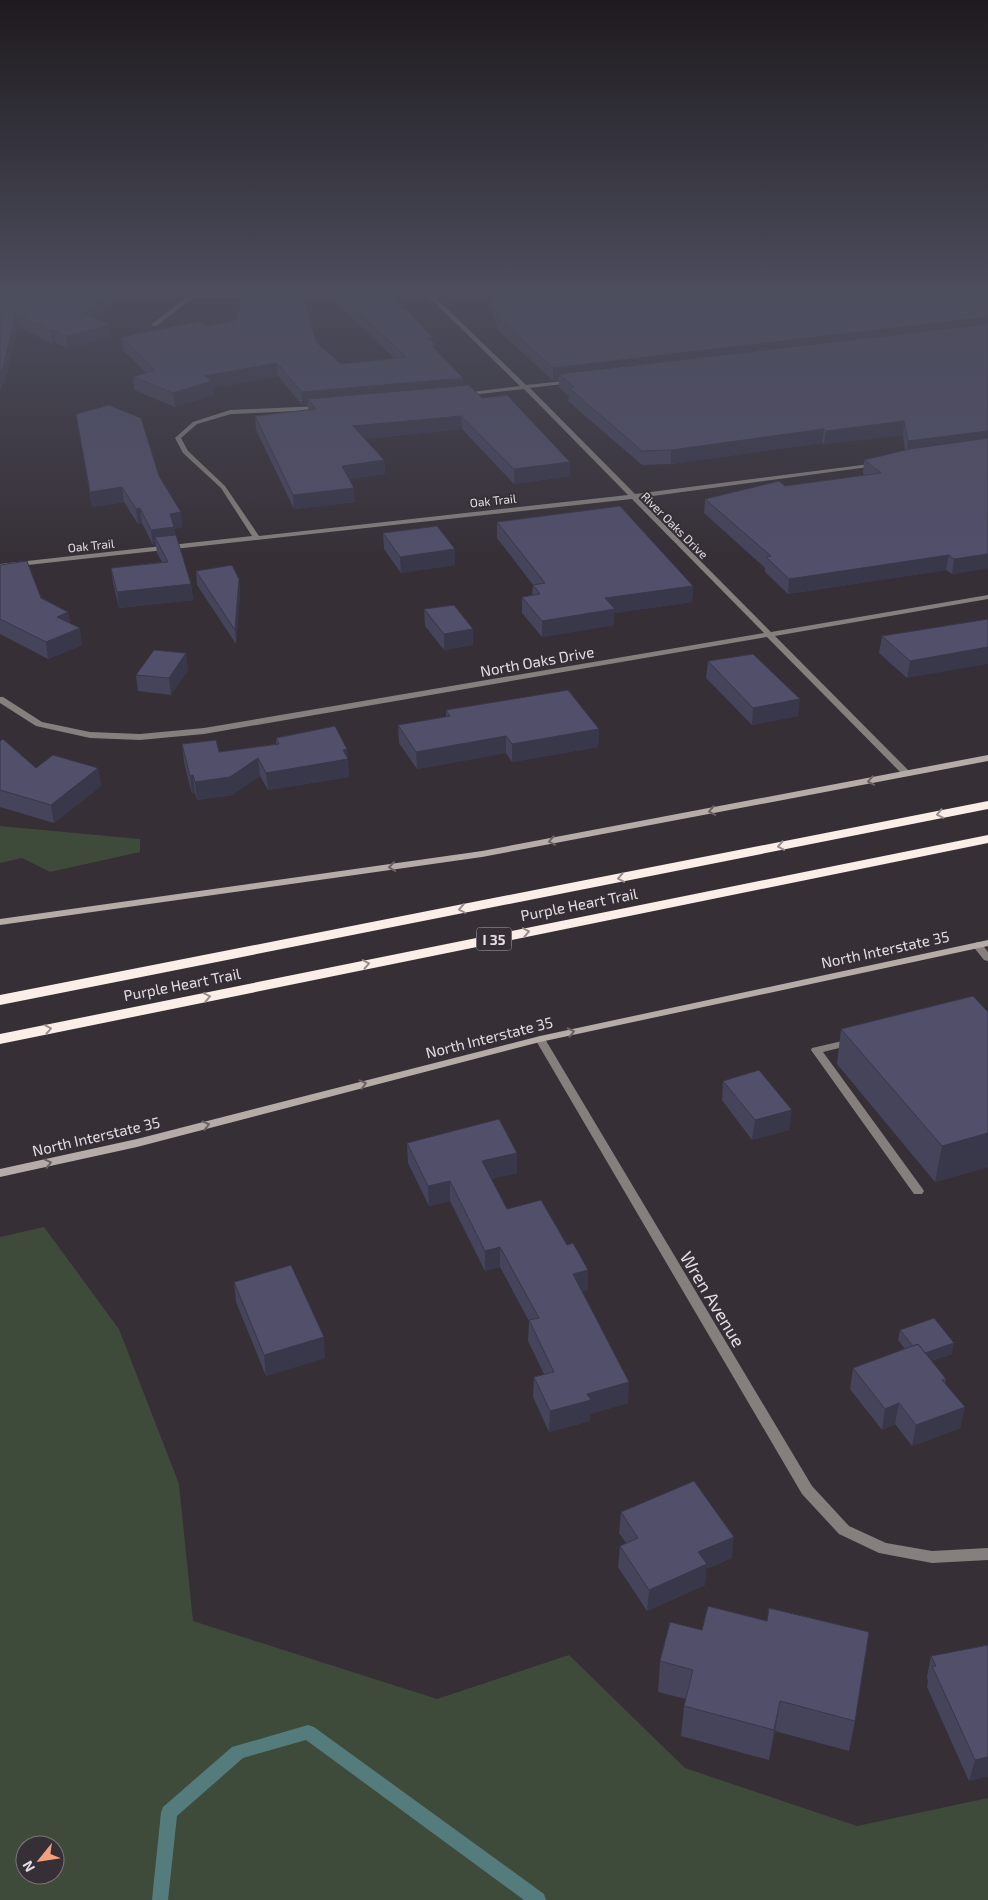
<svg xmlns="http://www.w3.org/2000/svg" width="988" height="1900" font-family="'Exo 2',sans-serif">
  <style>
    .green { fill: #3e4a3a; fill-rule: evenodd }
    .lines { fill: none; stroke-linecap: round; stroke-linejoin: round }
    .stream { fill: #557c7c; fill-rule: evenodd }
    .lane { fill: #85807d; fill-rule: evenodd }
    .street { fill: #85807d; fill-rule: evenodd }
    .secondary { fill: #b5aca8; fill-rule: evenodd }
    .highway { fill: #fbeee6; fill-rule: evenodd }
    .wall { fill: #46445b }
    .shaded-wall { fill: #39374a }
    .building { fill: #514f6a; stroke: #39374a }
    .oneway { stroke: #696164 }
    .oneway2 { stroke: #988e8e }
    .labels { text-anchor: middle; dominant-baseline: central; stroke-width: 4; stroke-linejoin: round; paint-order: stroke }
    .far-street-label { font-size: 12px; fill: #e3dee3; stroke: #362f36 }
    .shield { fill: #362f36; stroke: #afaaaf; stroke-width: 1 }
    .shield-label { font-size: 14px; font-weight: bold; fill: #e3dee3 }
    .street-label { font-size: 15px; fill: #e3dee3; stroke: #362f36 }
    .near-street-label { font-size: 18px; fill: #e3dee3; stroke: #362f36 }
  </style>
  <rect width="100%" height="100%" fill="#362f36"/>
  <path class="green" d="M 0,826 L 140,839 L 140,852 L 50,872 L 22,858 L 0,863 Z
    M 44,1227 L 119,1329 L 179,1484 L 193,1621 L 437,1699 L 569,1655 L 685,1768 L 857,1826 L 988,1798 L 988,1900 L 0,1900 L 0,1237 ZM 25,1845 L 55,1845 L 55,1875 L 25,1875 Z"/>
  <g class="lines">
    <path class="stream" d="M 308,1725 L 314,1727 L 544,1894 L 546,1900 L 524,1900 L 306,1740 L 243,1758 L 177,1816 L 168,1900 L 152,1900 L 161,1812 L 163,1807 L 232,1747 Z"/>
    <path class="lane" d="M 977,942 L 981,943 L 988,952 L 988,961 L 984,960 L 972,945 Z
      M 851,1039 L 856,1042 L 855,1044 L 823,1052 L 922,1188 L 924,1191 L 922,1194 L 914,1194 L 811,1050 L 812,1048 Z"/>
    <path class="street" d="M 169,293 L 255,294 L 258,296 L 255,298 L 193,298 L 156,326 L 152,326 L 152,324 L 187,297 Z
      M 345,293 L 347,294 L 347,296 L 289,297 L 286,295 L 289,293 Z
      M 378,293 L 483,293 L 481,295 L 433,295 L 526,385 L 573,380 L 574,381 L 571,383 L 530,388 L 635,494 L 878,463 L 879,464 L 876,466 L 638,498 L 771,632 L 988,595 L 988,599 L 775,636 L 910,772 L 911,774 L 910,776 L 904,776 L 767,637 L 204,734 L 140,740 L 90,738 L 36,726 L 0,703 L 0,697 L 3,697 L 42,722 L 90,732 L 140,734 L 204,728 L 764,633 L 632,499 L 0,568 L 0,564 L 252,536 L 221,488 L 183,453 L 175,438 L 193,422 L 230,410 L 320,406 L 323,408 L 320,410 L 231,414 L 197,424 L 181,438 L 188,451 L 225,486 L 259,536 L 628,495 L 524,389 L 462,396 L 462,394 L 464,393 L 520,386 L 427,295 L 379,296 L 376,294 Z
      M 540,1036 L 545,1039 L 812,1486 L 849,1526 L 886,1543 L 932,1551 L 988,1548 L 988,1560 L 932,1563 L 879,1553 L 839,1534 L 802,1494 L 535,1039 Z"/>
    <path class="secondary" d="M 988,755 L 988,761 L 482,857 L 0,925 L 0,919 L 482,851 Z
      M 988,940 L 988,946 L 540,1042 L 137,1147 L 0,1177 L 0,1169 L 137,1139 L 540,1036 Z"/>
    <path class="highway" d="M 988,801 L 988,809 L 0,1005 L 0,995 Z
      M 988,835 L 988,843 L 0,1044 L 0,1034 Z"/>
  </g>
  <path class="wall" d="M 0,293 L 94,318 L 109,325 L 110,338 L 68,348 L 56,343 L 52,344 L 18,326 L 4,384 L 2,384 L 1,389 L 0,389 Z
    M 331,293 L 392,293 L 399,301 L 400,306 L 432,342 L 436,350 L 463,378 L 463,386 L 482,398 L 570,476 L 514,484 L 462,429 L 365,439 L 384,460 L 385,474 L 349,479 L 355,502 L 294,509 L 256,430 L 255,416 L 308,410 L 308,405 L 302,405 L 278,376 L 213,388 L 214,395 L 175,407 L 134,390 L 133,377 L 146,373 L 123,350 L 122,337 L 207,326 L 316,342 L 341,364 L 394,358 L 331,298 Z
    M 486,293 L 988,293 L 988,568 L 952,574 L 946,570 L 788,594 L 765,572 L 765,568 L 704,513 L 705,499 L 785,486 L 864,475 L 863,474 L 864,460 L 905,450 L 903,435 L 824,444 L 822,443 L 671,464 L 642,465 L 568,401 L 569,396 L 559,387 L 559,380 L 553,381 L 498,330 Z
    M 76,414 L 159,476 L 181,512 L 182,527 L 174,529 L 175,535 L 191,584 L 193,600 L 119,608 L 113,583 L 111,568 L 162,562 L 157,553 L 156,545 L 153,545 L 142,523 L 138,524 L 124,502 L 92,507 Z
    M 497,522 L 693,586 L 692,602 L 614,613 L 614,625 L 542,637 L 522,613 L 522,597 L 532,595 L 533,585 L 497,538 Z
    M 383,533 L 455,549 L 455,565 L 401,573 L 384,549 Z
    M 0,565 L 41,598 L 68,612 L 70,623 L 82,645 L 48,659 L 0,634 Z
    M 196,571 L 239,579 L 240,593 L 236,644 L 197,585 Z
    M 424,609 L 473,645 L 444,650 L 425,626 Z
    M 988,619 L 907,678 L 879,653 L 882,636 Z
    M 708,661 L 798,716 L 752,725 L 706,678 Z
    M 188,670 L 171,695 L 138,691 L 136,675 Z
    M 446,710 L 599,729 L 598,747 L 512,762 L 506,753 L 417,769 L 399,743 L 398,725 L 446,717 Z
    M 276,738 L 347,749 L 349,777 L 268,790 L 260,776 L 232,795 L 197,800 L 195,793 L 192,794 L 184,762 L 182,744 L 219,752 L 276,744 Z
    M 0,741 L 36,768 L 98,768 L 101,786 L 54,823 L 0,807 Z
    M 988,1012 L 988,1167 L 935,1182 L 837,1064 L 841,1029 Z
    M 723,1081 L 789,1130 L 752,1140 L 722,1100 Z
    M 407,1143 L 517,1153 L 517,1173 L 491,1179 L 507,1209 L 567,1245 L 588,1270 L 588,1290 L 582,1292 L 628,1403 L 590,1414 L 590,1421 L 549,1432 L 533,1397 L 534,1377 L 544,1374 L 528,1341 L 529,1321 L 500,1267 L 485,1271 L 450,1201 L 429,1206 L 408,1163 Z
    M 234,1282 L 325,1358 L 266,1376 L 236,1302 Z
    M 900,1330 L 952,1354 L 931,1361 L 946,1379 L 945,1383 L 965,1407 L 960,1428 L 912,1446 L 895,1424 L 882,1430 L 850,1389 L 853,1368 L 905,1349 L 898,1340 Z
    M 621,1512 L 732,1558 L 706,1569 L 705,1585 L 647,1611 L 618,1567 L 620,1546 L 626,1543 L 619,1533 Z
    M 670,1622 L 855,1721 L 849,1751 L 775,1731 L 769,1760 L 681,1736 L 684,1706 L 686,1699 L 658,1692 L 660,1661 Z
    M 931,1656 L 988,1776 L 969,1781 L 927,1687 L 928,1681 L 927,1677 Z"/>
  <path class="shaded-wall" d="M 111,293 L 128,293 L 85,326 L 84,313 Z
    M 16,314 L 18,326 L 4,384 L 2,384 L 1,389 L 0,381 L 0,372 Z
    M 988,317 L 988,329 L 559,374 L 559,380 L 553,381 L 553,368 Z
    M 109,325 L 110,338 L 68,348 L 66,336 Z
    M 55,330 L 56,343 L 52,344 L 51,331 Z
    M 432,337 L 432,346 L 436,345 L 436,358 L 427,338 Z
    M 277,363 L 278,376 L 213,388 L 214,395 L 175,407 L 173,393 L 205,376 Z
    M 463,378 L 463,391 L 308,399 L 308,405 L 302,405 L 302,392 Z
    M 461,416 L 462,429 L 353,440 L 353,426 Z
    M 904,421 L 903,435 L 824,444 L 826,431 Z
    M 824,429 L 822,443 L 671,464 L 671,450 Z
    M 988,431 L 988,445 L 906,455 L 908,441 Z
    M 384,460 L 385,474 L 342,480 L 342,466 Z
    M 570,462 L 570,476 L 514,484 L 514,469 Z
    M 122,487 L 124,502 L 92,507 L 90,492 Z
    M 354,488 L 355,502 L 294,509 L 293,495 Z
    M 140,508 L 142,523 L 138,524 L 136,509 Z
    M 181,512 L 182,527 L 174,529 L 175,543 L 155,537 L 156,545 L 153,545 L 151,530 L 170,514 Z
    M 455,549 L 455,565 L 401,573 L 400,557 Z
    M 988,554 L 988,568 L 952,574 L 954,559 Z
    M 949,555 L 946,570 L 788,594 L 789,579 Z
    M 239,579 L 240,593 L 236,644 L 235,630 Z
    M 191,584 L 193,600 L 119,608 L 117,592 Z
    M 693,586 L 692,602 L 614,613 L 614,625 L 542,637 L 542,621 L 605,598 Z
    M 68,612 L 70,628 L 57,617 Z
    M 80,628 L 82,645 L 48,659 L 46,642 Z
    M 473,629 L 473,645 L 444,650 L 444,634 Z
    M 988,647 L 988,664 L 907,678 L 910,661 Z
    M 186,653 L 188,670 L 171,695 L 169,678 Z
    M 800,699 L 798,716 L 752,725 L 753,708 Z
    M 599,729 L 598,747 L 512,762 L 512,744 Z
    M 506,736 L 506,753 L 417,769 L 416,752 Z
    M 347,749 L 349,777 L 268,790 L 266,773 Z
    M 258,758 L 260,776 L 232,795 L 197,800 L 195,782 Z
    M 98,768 L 101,786 L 54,823 L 51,805 Z
    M 193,775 L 195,793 L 192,794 L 190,776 Z
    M 792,1110 L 789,1130 L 752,1140 L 755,1120 Z
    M 988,1133 L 988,1167 L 935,1182 L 942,1146 Z
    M 517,1153 L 517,1173 L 482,1181 L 482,1161 Z
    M 450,1181 L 450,1201 L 429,1206 L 428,1186 Z
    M 500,1247 L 500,1267 L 485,1271 L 485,1251 Z
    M 588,1270 L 588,1290 L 572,1295 L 573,1274 Z
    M 324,1337 L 325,1358 L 266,1376 L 264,1355 Z
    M 954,1343 L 952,1354 L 917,1365 L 919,1355 Z
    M 629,1382 L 628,1403 L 590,1414 L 590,1421 L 549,1432 L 550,1411 L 587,1394 Z
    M 899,1403 L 895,1424 L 882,1430 L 885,1409 Z
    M 965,1407 L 960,1428 L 912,1446 L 916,1425 Z
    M 734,1537 L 732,1558 L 706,1569 L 705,1585 L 647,1611 L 649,1590 L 698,1552 Z
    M 780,1701 L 775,1731 L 769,1760 L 774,1730 Z
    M 988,1757 L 988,1776 L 969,1781 L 975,1760 Z"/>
  <path class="building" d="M 0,293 L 111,293 L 84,313 L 109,325 L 66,336 L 55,330 L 51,331 L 16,314 L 2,371 L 0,371 L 0,372 Z
    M 243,293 L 303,293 L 316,342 L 341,364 L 406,357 L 338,293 L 392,293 L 399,301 L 397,303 L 402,309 L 406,309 L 432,337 L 427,338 L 436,345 L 432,346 L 463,378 L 302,392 L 277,363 L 205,376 L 212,381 L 173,393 L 133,377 L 155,370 L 122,337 L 199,321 L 207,326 L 237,320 Z
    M 490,293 L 973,293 L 988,299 L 988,317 L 553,368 L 498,318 Z
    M 988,324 L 988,431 L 908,441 L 904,421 L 826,431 L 824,429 L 671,450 L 642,451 L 569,388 L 574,387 L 559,374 Z
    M 469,385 L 482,398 L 507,395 L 570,462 L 514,469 L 461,416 L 353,426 L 384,460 L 342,466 L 354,488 L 293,495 L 255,416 L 316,409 L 308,399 Z
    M 109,405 L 141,418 L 159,476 L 181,512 L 170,514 L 174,527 L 151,530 L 140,508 L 136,509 L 122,487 L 90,492 L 76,414 Z
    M 988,438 L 988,554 L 954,559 L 949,555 L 789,579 L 766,557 L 771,556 L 705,499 L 779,481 L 785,486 L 881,473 L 864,460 L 910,449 Z
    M 620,506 L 693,586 L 605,598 L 615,609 L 542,621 L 522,597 L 540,594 L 533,585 L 545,583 L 497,522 Z
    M 437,526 L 455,549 L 400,557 L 383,533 Z
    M 176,535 L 191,584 L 117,592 L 111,568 L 168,562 L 155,537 Z
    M 27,561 L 41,598 L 68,612 L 57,617 L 80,628 L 46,642 L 0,619 L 0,565 Z
    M 232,565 L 239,579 L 235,630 L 196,571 Z
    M 454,605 L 473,629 L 444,634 L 424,609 Z
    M 988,619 L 988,647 L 910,661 L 882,636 Z
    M 154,650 L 186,653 L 169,678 L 136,675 Z
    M 753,654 L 800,699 L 753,708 L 708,661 Z
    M 568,690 L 599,729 L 512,744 L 506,736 L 416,752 L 398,725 L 450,716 L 446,710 Z
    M 335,726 L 347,749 L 343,750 L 348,759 L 266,773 L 258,758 L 230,777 L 195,782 L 193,775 L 190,776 L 182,744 L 216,740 L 219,752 L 279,744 L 276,738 Z
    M 3,739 L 36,768 L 53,755 L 98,768 L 51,805 L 0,790 L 0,741 Z
    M 973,996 L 988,1012 L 988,1133 L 942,1146 L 841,1029 Z
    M 759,1070 L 792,1110 L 755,1120 L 723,1081 Z
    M 499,1119 L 517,1153 L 482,1161 L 507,1209 L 541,1200 L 567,1245 L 573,1243 L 588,1270 L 573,1274 L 629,1382 L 587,1394 L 591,1400 L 550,1411 L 534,1377 L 554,1372 L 529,1320 L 539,1318 L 500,1247 L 485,1251 L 450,1181 L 428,1186 L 407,1143 Z
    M 291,1265 L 324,1337 L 264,1355 L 234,1282 Z
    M 934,1318 L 954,1343 L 925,1353 L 918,1344 L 913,1346 L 900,1330 Z
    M 918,1344 L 946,1379 L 942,1380 L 965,1407 L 916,1425 L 899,1403 L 885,1409 L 853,1368 Z
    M 694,1481 L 734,1537 L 698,1552 L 707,1564 L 649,1590 L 620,1546 L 638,1538 L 621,1512 Z
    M 708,1606 L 767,1621 L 769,1608 L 869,1632 L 855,1721 L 780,1701 L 774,1730 L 684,1706 L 693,1670 L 660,1661 L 670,1622 L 702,1630 Z
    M 988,1645 L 988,1757 L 975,1760 L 932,1666 L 936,1666 L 931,1656 Z"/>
  <defs><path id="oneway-chevron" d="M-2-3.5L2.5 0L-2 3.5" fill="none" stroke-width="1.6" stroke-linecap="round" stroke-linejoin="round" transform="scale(1.25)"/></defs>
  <g class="oneway">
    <use href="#oneway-chevron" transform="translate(871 781) rotate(169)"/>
    <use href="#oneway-chevron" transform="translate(712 811) rotate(169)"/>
    <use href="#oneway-chevron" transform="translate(552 841) rotate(169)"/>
    <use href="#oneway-chevron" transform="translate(392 867) rotate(172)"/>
    <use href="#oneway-chevron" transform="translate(571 1032) rotate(-12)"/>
    <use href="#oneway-chevron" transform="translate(363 1084) rotate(-14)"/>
    <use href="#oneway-chevron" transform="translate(206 1125) rotate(-14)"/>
    <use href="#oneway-chevron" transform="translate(48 1163) rotate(-13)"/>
  </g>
  <g class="oneway2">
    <use href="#oneway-chevron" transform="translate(940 814) rotate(169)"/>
    <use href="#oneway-chevron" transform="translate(781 846) rotate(169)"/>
    <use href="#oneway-chevron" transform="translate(621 878) rotate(169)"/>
    <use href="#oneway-chevron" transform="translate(462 909) rotate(169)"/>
    <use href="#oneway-chevron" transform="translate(526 932) rotate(-11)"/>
    <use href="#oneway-chevron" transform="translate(366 964) rotate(-11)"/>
    <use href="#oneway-chevron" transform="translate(207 997) rotate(-11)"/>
    <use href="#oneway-chevron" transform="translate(48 1029) rotate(-11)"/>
  </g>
  <linearGradient id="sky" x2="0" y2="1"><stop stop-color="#1e1a1e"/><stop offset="0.52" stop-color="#4c4d5d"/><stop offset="1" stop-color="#4c4d5d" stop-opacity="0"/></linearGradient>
  <rect width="988" height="559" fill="url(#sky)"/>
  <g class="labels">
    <g class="far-street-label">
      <text transform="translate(493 500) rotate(-6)">Oak Trail</text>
      <text transform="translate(675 525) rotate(45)">River Oaks Drive</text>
      <text transform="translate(91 545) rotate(-6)">Oak Trail</text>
    </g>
    <rect class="shield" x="476.5" y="927.5" width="35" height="23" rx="4"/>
    <g class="shield-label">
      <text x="494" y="939">I 35</text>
    </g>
    <g class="street-label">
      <text transform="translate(537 661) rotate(-10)">North Oaks Drive</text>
      <text transform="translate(579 904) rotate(-11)">Purple Heart Trail</text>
      <text transform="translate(885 949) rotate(-12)">North Interstate 35</text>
      <text transform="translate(182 984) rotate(-11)">Purple Heart Trail</text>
      <text transform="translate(489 1037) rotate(-14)">North Interstate 35</text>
      <text transform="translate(96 1136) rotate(-13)">North Interstate 35</text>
    </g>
    <g class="near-street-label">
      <text transform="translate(713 1299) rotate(59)">Wren Avenue</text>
    </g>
  </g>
  <g transform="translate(40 1860) rotate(240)"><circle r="24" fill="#362f36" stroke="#7b757b"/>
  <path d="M0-4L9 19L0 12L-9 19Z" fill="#f1a17c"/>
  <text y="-8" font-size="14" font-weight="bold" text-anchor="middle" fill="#e3dee3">N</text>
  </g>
</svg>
